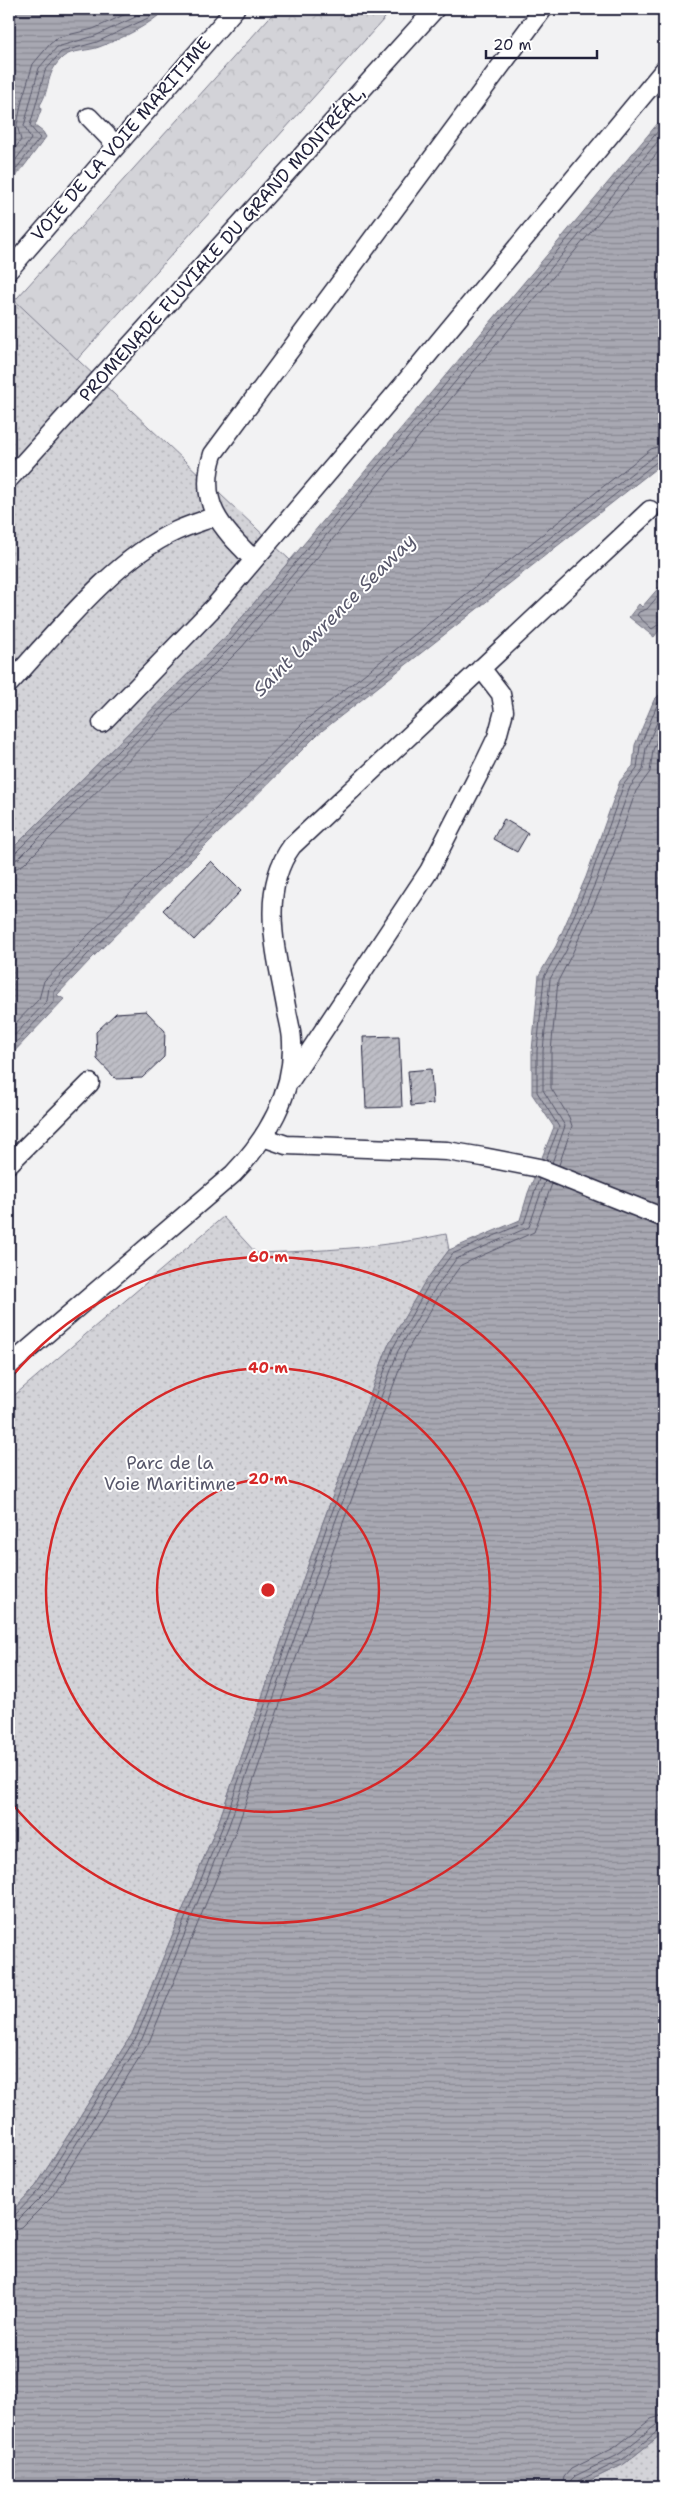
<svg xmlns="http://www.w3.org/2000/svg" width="673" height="2496" font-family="'Shantell Sans',sans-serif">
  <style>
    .forest { fill: url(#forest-crowns); stroke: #7a7a8a }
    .park { fill: url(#park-dots); stroke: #7a7a8a }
    .water { fill: url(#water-rules); stroke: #727282 }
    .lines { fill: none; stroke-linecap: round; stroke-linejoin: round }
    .shore { stroke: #58586b; stroke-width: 1 }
    .building { fill: url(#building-hatch); stroke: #22223b }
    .lane-casing { stroke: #22223b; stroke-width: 21 }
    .lane { stroke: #fff; stroke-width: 18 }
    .ring { fill: none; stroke: #d62828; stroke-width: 2.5 }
    .labels { text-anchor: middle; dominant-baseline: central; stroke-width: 4; stroke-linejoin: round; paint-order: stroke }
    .street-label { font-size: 18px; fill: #22223b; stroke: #fff }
    .park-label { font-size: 18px; fill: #57576a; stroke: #fff }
    .water-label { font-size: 19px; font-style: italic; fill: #58586b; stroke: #fff }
    .centre { fill: #d62828; stroke: #fff; stroke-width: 2.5 }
    .ring-label { font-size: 15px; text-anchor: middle; font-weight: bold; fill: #d62828; stroke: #fff; stroke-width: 4; stroke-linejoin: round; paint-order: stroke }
  </style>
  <defs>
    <pattern id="forest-crowns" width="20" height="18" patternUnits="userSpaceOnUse" patternTransform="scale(1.25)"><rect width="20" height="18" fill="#d3d3d8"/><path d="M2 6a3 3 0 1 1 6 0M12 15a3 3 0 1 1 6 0" fill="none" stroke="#b5b5ba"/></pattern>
    <pattern id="park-dots" width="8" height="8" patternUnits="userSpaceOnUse" patternTransform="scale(1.25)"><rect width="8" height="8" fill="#d3d3d8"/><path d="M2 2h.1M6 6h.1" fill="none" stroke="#b5b5ba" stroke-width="1.8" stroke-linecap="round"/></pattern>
    <pattern id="water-rules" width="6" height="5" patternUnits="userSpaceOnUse" patternTransform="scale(1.25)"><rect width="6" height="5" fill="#a8a8b2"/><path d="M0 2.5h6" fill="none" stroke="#888892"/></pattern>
    <pattern id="building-hatch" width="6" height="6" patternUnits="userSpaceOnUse" patternTransform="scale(1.25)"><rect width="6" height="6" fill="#bebec6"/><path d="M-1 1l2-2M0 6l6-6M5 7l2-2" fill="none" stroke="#a3a3ab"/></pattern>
  </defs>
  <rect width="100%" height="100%" fill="#f2f2f3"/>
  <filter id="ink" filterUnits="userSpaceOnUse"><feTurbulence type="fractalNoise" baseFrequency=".02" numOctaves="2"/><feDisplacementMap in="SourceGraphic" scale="10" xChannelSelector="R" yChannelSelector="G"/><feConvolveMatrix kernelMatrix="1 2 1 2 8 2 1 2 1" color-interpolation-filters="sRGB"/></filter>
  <g filter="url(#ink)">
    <path class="forest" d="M 277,9 L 393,9 L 29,413 L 9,307 Z"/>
    <path class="park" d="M 9,295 L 290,560 L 228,634 L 9,852 Z
      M 223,1217 L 256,1253 C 320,1251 382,1248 446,1234 L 449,1250 L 424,1284 L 388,1346 L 322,1525 L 219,1821 L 132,2034 L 36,2186 L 9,2214 L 9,1400 Z
      M 664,2432 L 664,2487 L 576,2487 L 624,2464 Z"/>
    <path class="water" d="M 9,9 L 166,9 C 148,26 123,38 99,47 C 89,51 71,50 63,57 C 45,73 51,88 40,105 L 41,110 L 35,126 L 43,132 L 46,137 L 9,186 Z
      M 664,116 L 664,462 L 318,734 L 90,960 L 57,995 L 64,999 L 9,1057 L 9,852 L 228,634 Z
      M 664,572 L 664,630 L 661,628 L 654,637 L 629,617 L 639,604 L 642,607 L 661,585 L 657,580 Z
      M 664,690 L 664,2432 L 624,2464 L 576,2487 L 9,2487 L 9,2214 L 36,2186 L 132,2034 L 219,1821 L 322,1525 L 388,1346 L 424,1283 L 449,1250 L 520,1220 L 528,1193 L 554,1127 L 532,1094 L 532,1051 L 539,975 L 556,946 L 586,877 L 620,781 L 633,766 L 635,745 L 654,700 Z"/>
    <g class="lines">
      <path class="shore" d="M 9,157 L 21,140 L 17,125 L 22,100 L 33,64 L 50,44 L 59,37 L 93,29 L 137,9
        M 9,169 L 31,139 L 24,126 L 39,68 L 57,47 L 95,36 L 144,13 L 149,9
        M 9,178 L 40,138 L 30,126 L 45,71 L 61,52 L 97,42 L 148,18 L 158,9
        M 664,589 L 647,609 L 639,612 L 637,615 L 652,629 L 659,624 L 664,624
        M 9,855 L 14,854 L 232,638 L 664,124
        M 9,862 L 19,858 L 236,642 L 664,134
        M 9,869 L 17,868 L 24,864 L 242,647 L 664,145
        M 9,1030 L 39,999 L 44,981 L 76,947 L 306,720 L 651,449 L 664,445
        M 9,1041 L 47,1001 L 49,987 L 82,952 L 311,726 L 655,455 L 664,452
        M 9,1050 L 54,1002 L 54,991 L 86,956 L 315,730 L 659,460 L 664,459
        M 546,1160 L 559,1127 L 537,1092 L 537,1051 L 544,977 L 560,948 L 590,879 L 624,784 L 637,768 L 640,746 L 658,703 L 664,697
        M 552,1163 L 565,1126 L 543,1090 L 543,1051 L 550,979 L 566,951 L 596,881 L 630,787 L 643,770 L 646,748 L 664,706
        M 559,1165 L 572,1126 L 569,1117 L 551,1088 L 551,1051 L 558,981 L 572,954 L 603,884 L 636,791 L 650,772 L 653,750 L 664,724
        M 9,2217 L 14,2216 L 40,2189 L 137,2036 L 224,1823 L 327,1526 L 393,1348 L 428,1286 L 452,1254 L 524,1223 L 539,1179
        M 9,2223 L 18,2220 L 46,2192 L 142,2039 L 229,1825 L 333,1528 L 398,1351 L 434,1290 L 456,1259 L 529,1227 L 545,1181
        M 9,2231 L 22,2227 L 52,2197 L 149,2042 L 237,1828 L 340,1531 L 405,1354 L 440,1294 L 461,1265 L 534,1232 L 552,1184
        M 562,2487 L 564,2477 L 571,2469 L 614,2448 L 651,2419 L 664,2415
        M 569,2487 L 571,2480 L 575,2476 L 618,2455 L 656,2425 L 664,2422
        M 576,2487 L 578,2481 L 622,2460 L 659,2430 L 664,2429"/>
    </g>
    <path class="building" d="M 504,819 L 528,833 L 517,852 L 493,839 Z
      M 211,861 L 241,891 L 194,940 L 163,910 Z
      M 146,1011 L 165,1031 L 164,1057 L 142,1078 L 116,1079 L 97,1059 L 96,1032 L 116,1013 Z
      M 399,1036 L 402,1107 L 366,1108 L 363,1037 Z
      M 431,1069 L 433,1104 L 411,1106 L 408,1071 Z"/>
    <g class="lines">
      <defs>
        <path id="lane" d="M 89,117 L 116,145
          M 9,270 L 235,9
          M 9,479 L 435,9
          M 254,560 C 221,527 197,504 213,454 L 543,9
          M 9,684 C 55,634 114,559 176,531 C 189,525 203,521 216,516
          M 102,723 L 214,607 L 402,386 L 664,70
          M 290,1081 L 429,871 L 485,762 L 497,737 L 504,711 L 501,694 L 481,668
          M 263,1137 L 286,1145 L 447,1151 L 483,1157 L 539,1168 L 664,1218
          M 9,1164 L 90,1083
          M 9,1366 L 233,1174 C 267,1139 294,1093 292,1042 C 292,1032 289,1022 287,1012 C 278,959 257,893 292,846 L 650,510"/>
      </defs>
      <use href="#lane" class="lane-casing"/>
      <use href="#lane" class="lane"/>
    </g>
  </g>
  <g class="ring">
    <circle cx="268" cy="1590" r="111"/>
    <circle cx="268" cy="1590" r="222"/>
    <path d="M9 1380A333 333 0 1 1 9 1800"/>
  </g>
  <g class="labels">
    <g class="street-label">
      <text transform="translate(121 139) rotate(-49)">VOIE DE LA VOIE MARITIME</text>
      <text transform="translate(222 244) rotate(-48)">PROMENADE FLUVIALE DU GRAND MONTRÉAL,</text>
    </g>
    <g class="park-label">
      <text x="170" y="1463">Parc de la<tspan x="170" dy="21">Voie Maritimne</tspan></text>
    </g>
    <g class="water-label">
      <text transform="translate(334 615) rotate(-45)">Saint Lawrence Seaway</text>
    </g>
  </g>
  <circle cx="268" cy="1590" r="8" class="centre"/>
  <g class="ring-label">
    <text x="268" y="1262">60 m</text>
    <text x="268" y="1373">40 m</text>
    <text x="268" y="1484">20 m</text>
  </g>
  <rect width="673" height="2496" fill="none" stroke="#fff" stroke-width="30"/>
  <rect x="15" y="15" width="643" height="2466" fill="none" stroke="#22223b" stroke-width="2" filter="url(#ink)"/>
  <path d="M486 50v8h111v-8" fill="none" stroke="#22223b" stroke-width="2.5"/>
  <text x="493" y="50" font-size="15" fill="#22223b" stroke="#ffffff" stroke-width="4" paint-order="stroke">20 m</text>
</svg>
